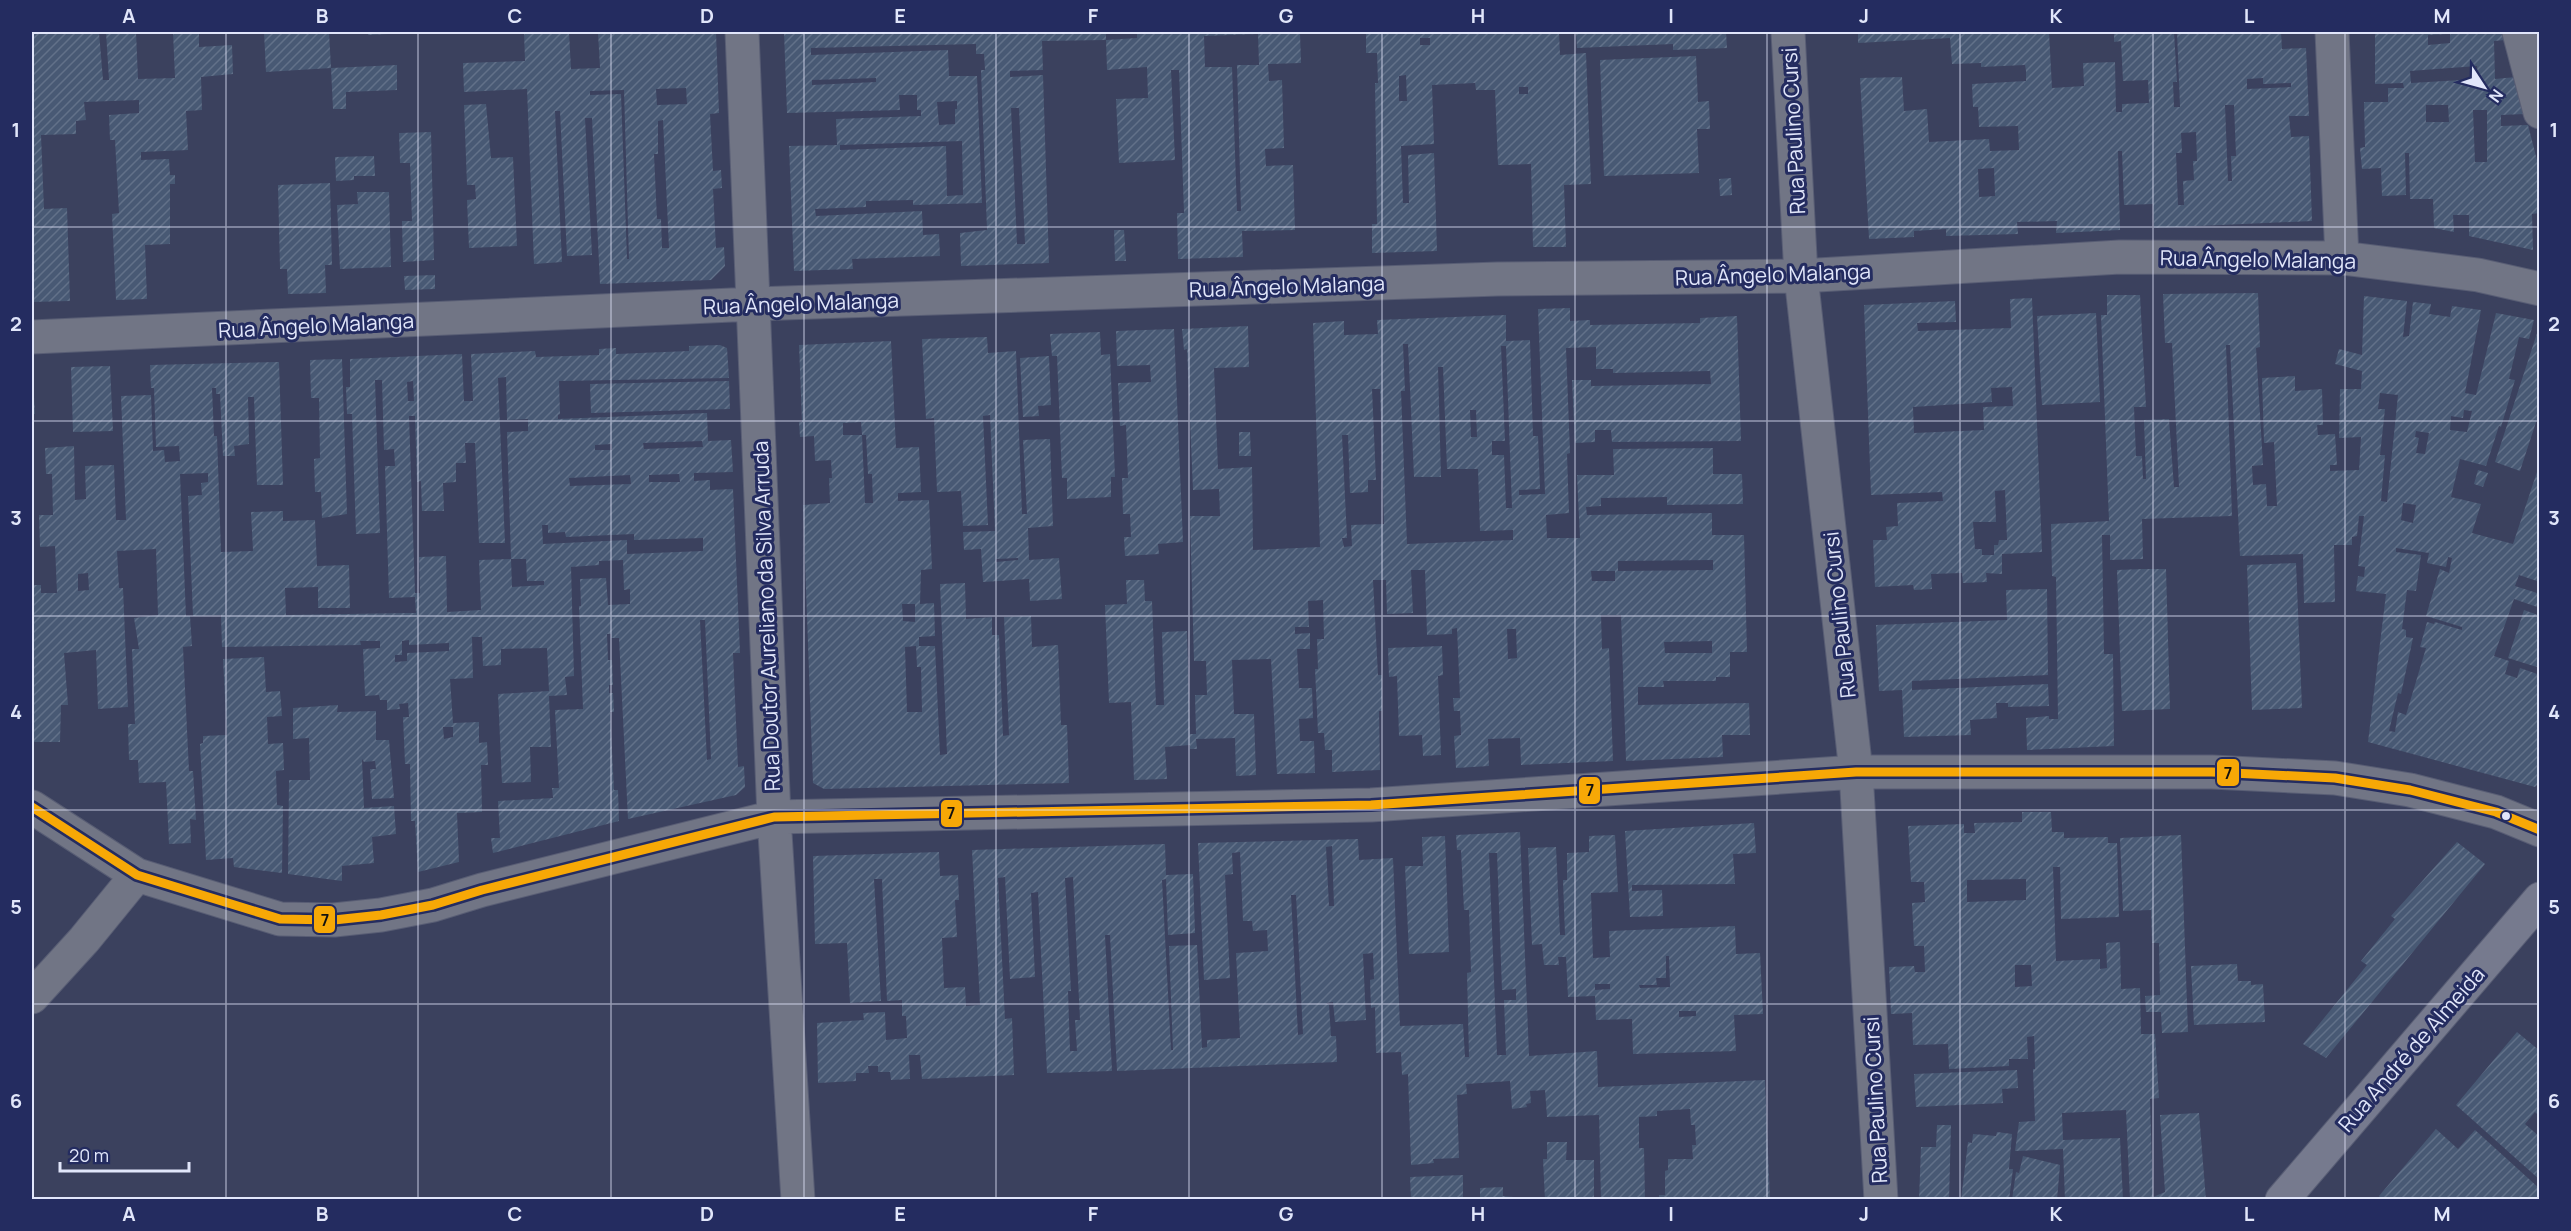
<svg xmlns="http://www.w3.org/2000/svg" width="2571" height="1231" font-family="Manrope,sans-serif">
  <style>
    .building { fill: url(#building-hatch); fill-rule: evenodd }
    .lines { fill: none; stroke-linecap: round; stroke-linejoin: round }
    .minor-casing { stroke: #585d74; stroke-width: 35 }
    .secondary-casing { stroke: #585d74; stroke-width: 35 }
    .minor { stroke: #717585; stroke-width: 33 }
    .secondary { stroke: #767a8e; stroke-width: 33 }
    .bus-1-casing { stroke: #242c60; stroke-width: 14 }
    .bus-1 { stroke: #f7a806; stroke-width: 9 }
    .grid { fill: none; stroke: #e1e6fa; stroke-width: 1.5; stroke-opacity: 0.55 }
    .bus-dot { fill: #e1e6fa; stroke: #242c60; stroke-width: 2 }
    .labels { text-anchor: middle; dominant-baseline: central; stroke-width: 6; stroke-linejoin: round; paint-order: stroke }
    .street-label { font-size: 21px; fill: #e1e6fa; stroke: #242c60 }
    .line-badge { stroke: #242c60; stroke-width: 2 }
    .pale-badge-label { font-size: 16px; text-anchor: middle; font-weight: bold; fill: #111 }
    .neatline { fill: none; stroke: #e1e6fa; stroke-width: 2 }
    .grid-label { font-size: 20px; text-anchor: middle; font-weight: bold; fill: #e1e6fa }
  </style>
  <defs>
    <pattern id="building-hatch" width="6" height="6" patternUnits="userSpaceOnUse" patternTransform="scale(1.5)"><rect width="6" height="6" fill="#485974"/><path d="M-1 1l2-2M0 6l6-6M5 7l2-2" fill="none" stroke="#627189"/></pattern>
  </defs>
  <rect width="100%" height="100%" fill="#3b415e"/>
  <path class="building" d="M 32,32 L 99,32 L 103,80 L 109,80 L 106,32 L 136,32 L 138,79 L 175,78 L 173,32 L 199,32 L 199,47 L 232,45 L 233,74 L 201,77 L 202,110 L 186,111 L 188,150 L 141,152 L 141,160 L 169,159 L 170,175 L 175,175 L 175,184 L 170,184 L 170,244 L 145,245 L 147,299 L 116,300 L 112,214 L 119,213 L 115,140 L 110,140 L 109,115 L 139,113 L 139,100 L 84,102 L 86,120 L 76,121 L 76,134 L 41,135 L 44,209 L 67,208 L 70,301 L 32,302 Z
    M 264,32 L 329,32 L 331,68 L 397,65 L 397,90 L 346,92 L 346,109 L 333,109 L 331,68 L 266,72 Z
    M 368,32 L 408,32 L 408,33 L 368,35 Z
    M 524,32 L 569,32 L 571,69 L 600,68 L 598,33 L 716,32 L 719,113 L 710,114 L 713,171 L 721,170 L 722,188 L 713,189 L 716,248 L 724,247 L 725,266 L 711,280 L 600,284 L 592,118 L 585,118 L 592,255 L 567,256 L 560,111 L 555,111 L 562,262 L 534,264 L 527,89 L 464,92 L 463,63 L 525,61 ZM 686,88 L 687,104 L 657,105 L 656,89 ZM 624,90 L 629,259 L 627,259 L 621,94 L 590,95 L 590,91 ZM 663,120 L 669,248 L 662,248 L 661,219 L 657,219 L 654,154 L 658,154 L 658,121 Z
    M 784,32 L 1106,32 L 1106,40 L 1042,41 L 1043,70 L 1010,71 L 1010,77 L 1043,75 L 1049,263 L 961,266 L 960,233 L 987,230 L 981,70 L 985,70 L 984,54 L 976,54 L 976,44 L 811,48 L 811,55 L 948,50 L 949,76 L 977,76 L 982,203 L 913,205 L 913,200 L 866,201 L 866,207 L 815,209 L 816,216 L 922,211 L 923,235 L 939,234 L 940,256 L 852,259 L 853,269 L 794,271 L 789,146 L 837,145 L 836,119 L 921,116 L 921,110 L 917,110 L 917,95 L 899,95 L 900,110 L 787,113 ZM 876,78 L 876,82 L 812,85 L 812,80 ZM 957,101 L 957,109 L 955,109 L 955,124 L 939,125 L 937,102 ZM 1011,108 L 1019,108 L 1025,244 L 1017,244 ZM 962,141 L 963,195 L 947,196 L 946,146 L 840,150 L 840,145 Z
    M 1137,32 L 1300,33 L 1301,63 L 1268,64 L 1269,81 L 1282,80 L 1284,148 L 1265,149 L 1266,166 L 1293,165 L 1295,230 L 1242,231 L 1243,257 L 1178,259 L 1177,213 L 1184,213 L 1179,70 L 1171,70 L 1175,160 L 1119,163 L 1116,99 L 1148,98 L 1147,67 L 1107,70 L 1106,40 L 1137,38 ZM 1258,34 L 1259,65 L 1237,65 L 1241,211 L 1237,211 L 1232,67 L 1205,67 L 1204,36 Z
    M 1366,32 L 1559,32 L 1560,55 L 1586,53 L 1591,184 L 1564,185 L 1566,247 L 1533,247 L 1531,164 L 1498,165 L 1495,90 L 1476,90 L 1475,83 L 1432,85 L 1434,144 L 1401,146 L 1403,203 L 1409,203 L 1408,155 L 1434,153 L 1437,251 L 1372,253 L 1372,224 L 1377,224 L 1375,83 L 1378,83 L 1377,53 L 1366,53 ZM 1420,38 L 1430,38 L 1430,45 L 1420,45 ZM 1406,75 L 1407,101 L 1399,101 L 1399,76 ZM 1519,87 L 1528,87 L 1528,94 L 1519,94 Z
    M 1576,32 L 1726,32 L 1727,48 L 1673,50 L 1673,44 L 1577,48 Z
    M 1858,32 L 2049,32 L 2052,88 L 2084,86 L 2083,63 L 2115,62 L 2116,112 L 2122,112 L 2122,104 L 2149,103 L 2148,80 L 2123,81 L 2121,41 L 2114,42 L 2114,32 L 2174,32 L 2177,82 L 2173,82 L 2174,107 L 2180,107 L 2177,32 L 2281,32 L 2282,49 L 2306,48 L 2309,116 L 2289,116 L 2291,137 L 2309,136 L 2312,221 L 2154,228 L 2153,204 L 2124,205 L 2122,151 L 2118,151 L 2120,230 L 2056,233 L 2057,221 L 2017,222 L 2018,234 L 1946,236 L 1946,229 L 1914,231 L 1914,237 L 1869,239 L 1860,78 L 1902,77 L 1904,111 L 1927,109 L 1929,142 L 1989,139 L 1990,151 L 2019,150 L 2018,126 L 1979,127 L 1978,107 L 1973,107 L 1972,84 L 2026,81 L 2026,71 L 2025,65 L 1981,67 L 1981,63 L 1952,64 L 1950,38 L 1858,43 ZM 2263,78 L 2263,84 L 2291,83 L 2291,87 L 2247,89 L 2247,79 ZM 2225,105 L 2234,105 L 2236,156 L 2231,156 L 2232,181 L 2228,181 ZM 2196,132 L 2197,161 L 2193,161 L 2194,180 L 2183,181 L 2184,205 L 2178,205 L 2176,153 L 2182,153 L 2181,133 ZM 1994,168 L 1995,196 L 1979,197 L 1978,169 Z
    M 2375,32 L 2504,32 L 2506,40 L 2494,41 L 2495,79 L 2516,77 L 2525,114 L 2501,115 L 2501,126 L 2528,125 L 2540,172 L 2540,213 L 2532,214 L 2533,250 L 2469,236 L 2469,215 L 2453,215 L 2454,232 L 2434,228 L 2433,199 L 2410,199 L 2409,153 L 2405,153 L 2406,195 L 2382,196 L 2381,168 L 2362,169 L 2360,148 L 2365,147 L 2364,102 L 2388,102 L 2388,88 L 2404,88 L 2403,83 L 2375,84 ZM 2450,34 L 2450,43 L 2428,45 L 2428,35 ZM 2477,66 L 2478,79 L 2411,83 L 2410,71 ZM 2426,105 L 2448,105 L 2449,122 L 2426,122 ZM 2473,110 L 2487,110 L 2487,162 L 2475,162 Z
    M 1696,56 L 1698,102 L 1709,101 L 1710,129 L 1697,129 L 1699,173 L 1604,176 L 1600,60 Z
    M 486,104 L 491,158 L 513,157 L 517,246 L 469,248 L 467,200 L 476,199 L 475,185 L 467,185 L 464,105 Z
    M 431,132 L 434,260 L 403,262 L 402,221 L 412,221 L 410,163 L 400,163 L 399,133 Z
    M 374,156 L 375,176 L 354,176 L 354,180 L 336,181 L 335,157 Z
    M 1731,178 L 1732,195 L 1720,196 L 1719,179 Z
    M 330,183 L 332,265 L 325,265 L 326,293 L 288,294 L 287,269 L 280,269 L 278,185 Z
    M 357,192 L 389,192 L 391,267 L 340,269 L 337,205 L 358,204 Z
    M 1114,230 L 1124,230 L 1126,261 L 1115,261 Z
    M 435,275 L 435,289 L 405,290 L 404,276 Z
    M 2258,293 L 2260,347 L 2256,348 L 2263,465 L 2252,466 L 2253,485 L 2266,484 L 2267,506 L 2277,506 L 2274,442 L 2264,443 L 2262,378 L 2295,376 L 2295,391 L 2322,389 L 2323,425 L 2317,425 L 2318,435 L 2335,434 L 2337,465 L 2330,465 L 2330,471 L 2359,470 L 2361,437 L 2339,438 L 2340,389 L 2361,389 L 2362,371 L 2335,364 L 2339,349 L 2362,355 L 2364,296 L 2407,301 L 2403,337 L 2409,336 L 2413,302 L 2431,304 L 2429,314 L 2450,317 L 2452,306 L 2481,310 L 2465,393 L 2476,395 L 2496,313 L 2534,320 L 2529,339 L 2519,337 L 2509,379 L 2515,380 L 2501,427 L 2499,426 L 2486,466 L 2460,459 L 2451,497 L 2481,504 L 2472,533 L 2513,544 L 2540,463 L 2540,582 L 2519,575 L 2515,586 L 2540,594 L 2540,608 L 2514,599 L 2494,656 L 2509,661 L 2505,674 L 2517,678 L 2520,668 L 2540,675 L 2540,782 L 2535,787 L 2368,742 L 2386,594 L 2356,591 L 2358,576 L 2364,577 L 2365,567 L 2358,566 L 2364,516 L 2359,516 L 2357,536 L 2352,537 L 2352,545 L 2334,545 L 2335,602 L 2304,603 L 2303,554 L 2240,556 L 2230,345 L 2226,345 L 2232,516 L 2142,519 L 2143,559 L 2110,560 L 2110,535 L 2102,535 L 2104,654 L 2113,654 L 2114,746 L 2027,750 L 2026,718 L 2049,716 L 2049,719 L 2058,719 L 2056,577 L 2052,576 L 2051,524 L 2109,521 L 2101,315 L 2107,315 L 2107,295 L 2140,295 L 2146,407 L 2134,407 L 2136,456 L 2142,456 L 2143,479 L 2146,479 L 2144,420 L 2169,419 L 2174,487 L 2179,487 L 2172,343 L 2165,343 L 2163,294 ZM 2380,393 L 2398,395 L 2387,502 L 2381,501 L 2385,455 L 2380,455 L 2385,409 L 2378,409 ZM 2464,410 L 2472,411 L 2467,432 L 2450,430 L 2451,416 L 2463,418 ZM 2416,431 L 2429,433 L 2425,454 L 2416,453 L 2419,438 L 2415,437 ZM 2403,503 L 2416,505 L 2413,523 L 2401,520 ZM 2396,548 L 2429,553 L 2427,563 L 2446,567 L 2448,557 L 2452,558 L 2449,573 L 2440,569 L 2426,616 L 2462,627 L 2462,630 L 2435,622 L 2434,624 L 2427,622 L 2420,647 L 2426,648 L 2406,715 L 2398,712 L 2395,732 L 2389,731 L 2398,693 L 2401,694 L 2413,638 L 2406,637 L 2406,630 L 2402,629 L 2407,590 L 2416,591 L 2421,555 L 2396,552 Z
    M 2032,298 L 2042,552 L 2002,554 L 2002,574 L 1986,573 L 1987,582 L 1963,583 L 1962,573 L 1931,574 L 1932,589 L 1914,590 L 1913,585 L 1875,587 L 1873,540 L 1887,540 L 1886,527 L 1898,526 L 1897,503 L 1943,501 L 1942,492 L 1871,495 L 1864,305 L 1955,301 L 1956,322 L 1917,323 L 1918,331 L 2011,328 L 2010,299 ZM 2012,387 L 2013,406 L 1983,407 L 1984,430 L 1914,433 L 1913,407 L 1992,402 L 1991,388 ZM 2005,490 L 2007,540 L 1999,540 L 1998,545 L 1994,545 L 1994,555 L 1982,555 L 1982,549 L 1975,549 L 1973,522 L 1996,522 L 1995,491 Z
    M 1570,308 L 1570,321 L 1590,320 L 1590,325 L 1700,323 L 1700,318 L 1737,316 L 1741,441 L 1612,442 L 1611,430 L 1595,430 L 1595,442 L 1575,443 L 1572,380 L 1591,380 L 1591,386 L 1711,384 L 1710,371 L 1613,373 L 1613,369 L 1596,369 L 1596,347 L 1566,348 L 1570,453 L 1567,454 L 1569,513 L 1546,515 L 1547,538 L 1580,538 L 1577,475 L 1614,475 L 1613,449 L 1713,448 L 1713,474 L 1742,474 L 1743,504 L 1667,505 L 1667,497 L 1601,498 L 1601,506 L 1586,507 L 1587,515 L 1712,513 L 1712,535 L 1744,535 L 1747,652 L 1730,652 L 1730,677 L 1716,677 L 1716,681 L 1663,681 L 1664,687 L 1638,687 L 1638,705 L 1749,703 L 1750,735 L 1722,735 L 1723,757 L 1626,761 L 1621,615 L 1601,615 L 1602,649 L 1609,648 L 1613,761 L 1521,765 L 1520,738 L 1488,739 L 1489,766 L 1456,768 L 1454,736 L 1461,735 L 1460,711 L 1454,711 L 1453,698 L 1460,698 L 1457,628 L 1452,629 L 1452,634 L 1427,635 L 1425,570 L 1411,570 L 1413,613 L 1387,614 L 1386,580 L 1373,580 L 1378,675 L 1382,675 L 1382,711 L 1379,711 L 1380,770 L 1332,772 L 1332,750 L 1325,750 L 1324,733 L 1318,733 L 1315,669 L 1318,669 L 1317,639 L 1324,639 L 1323,600 L 1308,601 L 1309,627 L 1295,627 L 1295,634 L 1310,633 L 1310,649 L 1297,649 L 1299,688 L 1312,688 L 1313,718 L 1299,719 L 1300,741 L 1314,741 L 1315,773 L 1277,774 L 1271,659 L 1232,660 L 1234,714 L 1254,714 L 1256,775 L 1236,776 L 1235,738 L 1196,739 L 1197,749 L 1190,749 L 1190,745 L 1165,747 L 1167,779 L 1134,780 L 1131,702 L 1109,703 L 1105,605 L 1127,604 L 1126,580 L 1144,580 L 1145,601 L 1152,601 L 1156,705 L 1164,705 L 1162,632 L 1187,631 L 1190,734 L 1196,734 L 1195,695 L 1207,695 L 1206,661 L 1194,661 L 1190,516 L 1220,516 L 1219,489 L 1193,490 L 1187,349 L 1184,350 L 1182,329 L 1248,326 L 1249,367 L 1214,368 L 1218,469 L 1252,467 L 1253,550 L 1320,547 L 1313,323 L 1344,321 L 1344,335 L 1378,334 L 1377,320 L 1506,315 L 1506,341 L 1530,340 L 1533,436 L 1538,436 L 1540,489 L 1519,490 L 1519,495 L 1545,494 L 1538,309 ZM 1403,344 L 1408,344 L 1414,477 L 1441,477 L 1438,367 L 1443,367 L 1447,469 L 1478,469 L 1480,531 L 1513,530 L 1513,540 L 1407,544 L 1401,391 L 1405,391 ZM 1501,346 L 1506,346 L 1512,508 L 1506,508 L 1504,455 L 1492,455 L 1492,441 L 1505,441 ZM 1372,389 L 1380,389 L 1384,524 L 1351,525 L 1352,546 L 1344,547 L 1342,538 L 1347,538 L 1342,435 L 1348,435 L 1350,493 L 1368,492 L 1368,480 L 1376,480 ZM 1470,410 L 1476,410 L 1477,437 L 1471,437 ZM 1713,560 L 1713,570 L 1618,571 L 1618,561 ZM 1591,571 L 1615,571 L 1615,581 L 1592,581 ZM 1507,629 L 1516,629 L 1517,658 L 1508,659 ZM 1712,641 L 1712,653 L 1665,653 L 1664,642 Z
    M 2096,313 L 2100,402 L 2042,405 L 2037,316 Z
    M 2540,324 L 2540,410 L 2520,471 L 2495,462 Z
    M 1174,329 L 1183,542 L 1158,544 L 1159,554 L 1125,556 L 1124,537 L 1131,537 L 1130,514 L 1123,514 L 1122,478 L 1128,478 L 1126,425 L 1120,426 L 1118,383 L 1151,382 L 1150,365 L 1117,366 L 1116,331 Z
    M 1100,332 L 1101,355 L 1110,354 L 1115,477 L 1111,477 L 1111,497 L 1067,499 L 1067,478 L 1062,478 L 1057,356 L 1052,356 L 1050,334 Z
    M 987,337 L 988,353 L 1016,351 L 1022,514 L 1027,514 L 1023,440 L 1050,439 L 1053,526 L 1028,528 L 1029,560 L 1059,558 L 1062,599 L 1030,601 L 1029,579 L 983,582 L 981,549 L 964,550 L 963,532 L 995,531 L 990,415 L 983,416 L 988,525 L 963,526 L 961,491 L 937,492 L 934,418 L 926,419 L 922,339 ZM 1018,558 L 1018,560 L 996,562 L 996,559 Z
    M 891,341 L 896,448 L 919,447 L 921,492 L 898,493 L 898,501 L 929,500 L 932,569 L 921,570 L 920,604 L 934,603 L 935,636 L 919,637 L 919,646 L 935,646 L 940,755 L 947,754 L 940,584 L 965,583 L 966,619 L 992,617 L 992,635 L 999,635 L 1003,736 L 1009,735 L 1004,617 L 1031,616 L 1032,647 L 1058,645 L 1061,725 L 1067,725 L 1069,783 L 824,789 L 813,783 L 803,505 L 830,503 L 829,478 L 832,478 L 831,460 L 815,461 L 814,436 L 800,437 L 799,422 L 802,422 L 799,345 ZM 861,422 L 862,435 L 866,435 L 868,474 L 872,474 L 873,503 L 865,503 L 862,435 L 843,435 L 843,423 ZM 902,604 L 915,604 L 915,622 L 903,621 ZM 916,646 L 917,667 L 921,667 L 922,712 L 907,712 L 905,647 Z
    M 720,345 L 727,348 L 729,378 L 559,381 L 560,414 L 558,415 L 558,419 L 707,413 L 708,441 L 731,440 L 733,472 L 694,473 L 694,481 L 710,480 L 710,490 L 733,489 L 740,653 L 733,653 L 738,767 L 744,766 L 745,787 L 736,795 L 628,819 L 619,638 L 611,638 L 611,634 L 607,634 L 608,660 L 612,660 L 613,685 L 609,685 L 609,693 L 613,693 L 614,712 L 610,712 L 614,790 L 618,790 L 619,821 L 493,853 L 491,838 L 500,838 L 498,801 L 553,798 L 552,788 L 559,788 L 555,710 L 583,709 L 579,606 L 581,606 L 580,579 L 606,578 L 608,605 L 630,604 L 630,589 L 624,590 L 623,560 L 599,561 L 599,565 L 571,567 L 574,676 L 565,677 L 567,695 L 549,696 L 551,747 L 530,747 L 531,782 L 502,783 L 498,694 L 549,691 L 547,648 L 501,649 L 501,665 L 483,666 L 482,637 L 472,637 L 473,678 L 450,679 L 453,723 L 479,722 L 479,743 L 487,742 L 488,765 L 481,765 L 482,812 L 457,813 L 459,862 L 418,872 L 415,821 L 411,821 L 410,764 L 405,764 L 404,740 L 403,717 L 409,717 L 408,703 L 399,704 L 400,709 L 387,710 L 387,700 L 380,700 L 379,695 L 365,696 L 363,649 L 380,648 L 380,641 L 360,641 L 361,645 L 222,647 L 221,615 L 193,616 L 188,496 L 202,495 L 201,483 L 208,482 L 208,473 L 180,474 L 186,616 L 190,616 L 192,646 L 183,647 L 189,771 L 193,771 L 196,820 L 190,819 L 191,843 L 169,844 L 166,782 L 139,783 L 138,760 L 129,760 L 128,724 L 135,724 L 132,649 L 139,649 L 134,618 L 158,615 L 156,549 L 117,551 L 119,588 L 123,588 L 128,707 L 98,709 L 96,650 L 64,653 L 68,705 L 61,705 L 60,742 L 32,742 L 32,585 L 41,585 L 41,593 L 57,593 L 55,546 L 40,547 L 39,515 L 53,515 L 52,474 L 46,474 L 45,448 L 74,446 L 75,500 L 86,499 L 85,466 L 114,465 L 116,520 L 126,520 L 121,396 L 151,395 L 153,451 L 164,450 L 165,462 L 180,461 L 179,446 L 156,447 L 154,388 L 151,388 L 150,365 L 279,362 L 283,485 L 257,485 L 254,397 L 248,397 L 249,444 L 234,446 L 235,456 L 223,456 L 220,394 L 216,394 L 216,388 L 212,388 L 214,436 L 217,436 L 221,552 L 253,551 L 251,512 L 283,511 L 283,521 L 315,520 L 317,566 L 349,565 L 350,608 L 318,608 L 318,587 L 285,588 L 286,615 L 408,613 L 416,613 L 415,597 L 389,598 L 385,466 L 395,466 L 394,449 L 384,450 L 382,380 L 375,380 L 380,533 L 356,534 L 352,414 L 347,414 L 346,387 L 350,387 L 350,359 L 462,354 L 464,401 L 473,401 L 471,354 L 535,351 L 536,357 L 599,355 L 599,349 L 616,348 L 616,354 L 689,351 L 689,346 ZM 506,377 L 507,420 L 528,419 L 528,431 L 507,432 L 511,559 L 526,559 L 527,581 L 544,581 L 544,585 L 512,587 L 511,559 L 479,560 L 481,610 L 447,612 L 446,556 L 419,557 L 420,593 L 415,593 L 409,416 L 415,416 L 417,482 L 421,481 L 422,511 L 444,511 L 443,483 L 456,482 L 456,463 L 466,463 L 465,443 L 475,443 L 479,543 L 505,543 L 498,378 ZM 413,381 L 414,401 L 408,401 L 407,382 ZM 702,441 L 703,447 L 644,449 L 643,443 ZM 612,444 L 612,450 L 595,450 L 595,445 ZM 679,474 L 680,482 L 649,482 L 649,475 ZM 630,475 L 631,484 L 570,486 L 569,478 ZM 542,525 L 548,525 L 548,533 L 565,532 L 566,537 L 634,534 L 634,540 L 703,538 L 703,551 L 627,554 L 627,540 L 543,544 ZM 88,573 L 89,590 L 78,591 L 78,574 ZM 700,620 L 705,620 L 711,759 L 707,760 ZM 409,640 L 409,645 L 449,643 L 449,651 L 407,653 L 407,661 L 395,662 L 395,655 L 402,655 L 402,641 ZM 443,727 L 453,727 L 453,737 L 444,739 Z
    M 1049,356 L 1051,405 L 1038,406 L 1039,416 L 1023,417 L 1020,358 Z
    M 342,359 L 347,514 L 322,518 L 321,492 L 315,492 L 314,459 L 320,458 L 319,398 L 311,398 L 310,360 Z
    M 110,366 L 113,431 L 73,432 L 71,367 Z
    M 32,380 L 33,380 L 35,414 L 32,414 Z
    M 729,381 L 730,409 L 591,413 L 590,384 Z
    M 1239,432 L 1250,432 L 1251,456 L 1239,456 Z
    M 2478,470 L 2488,473 L 2483,487 L 2474,484 Z
    M 32,525 L 33,525 L 34,547 L 32,547 Z
    M 2296,563 L 2302,708 L 2252,710 L 2247,565 Z
    M 2143,569 L 2166,569 L 2170,709 L 2122,711 L 2117,570 Z
    M 2047,589 L 2048,675 L 1912,681 L 1912,690 L 2048,684 L 2049,706 L 2008,707 L 2008,703 L 1996,703 L 1997,718 L 1970,720 L 1971,735 L 1904,737 L 1902,690 L 1879,691 L 1876,625 L 2007,620 L 2006,590 Z
    M 2524,610 L 2538,615 L 2540,610 L 2540,668 L 2508,658 Z
    M 1442,646 L 1443,675 L 1438,676 L 1441,755 L 1423,756 L 1422,735 L 1399,736 L 1397,676 L 1389,677 L 1388,648 Z
    M 264,657 L 266,692 L 280,691 L 282,716 L 267,717 L 268,744 L 283,743 L 284,770 L 276,771 L 277,805 L 283,806 L 282,873 L 234,867 L 233,858 L 206,860 L 200,744 L 203,743 L 203,736 L 227,735 L 223,659 Z
    M 338,705 L 337,712 L 376,711 L 376,740 L 389,740 L 394,798 L 372,799 L 370,769 L 376,769 L 375,761 L 364,762 L 362,759 L 364,808 L 394,806 L 396,834 L 372,837 L 374,863 L 342,866 L 342,881 L 288,874 L 289,780 L 310,780 L 309,738 L 293,739 L 293,708 Z
    M 2022,812 L 2051,812 L 2052,832 L 2064,832 L 2064,838 L 2108,837 L 2108,843 L 2117,843 L 2119,917 L 2061,919 L 2060,867 L 2053,867 L 2056,961 L 2100,959 L 2100,969 L 2107,968 L 2106,943 L 2120,942 L 2121,989 L 2140,988 L 2141,1034 L 2155,1034 L 2159,1098 L 2150,1099 L 2153,1197 L 2165,1192 L 2160,1115 L 2199,1113 L 2206,1200 L 2130,1200 L 2126,1110 L 2062,1113 L 2063,1140 L 2120,1138 L 2123,1200 L 2065,1200 L 2063,1149 L 2015,1151 L 2019,1122 L 2035,1121 L 2033,1069 L 2035,1069 L 2034,1036 L 2027,1037 L 2028,1059 L 2009,1059 L 2009,1066 L 1949,1069 L 1948,1044 L 1913,1045 L 1912,1013 L 1891,1014 L 1889,967 L 1914,966 L 1915,972 L 1925,972 L 1924,946 L 1914,946 L 1912,903 L 1925,902 L 1924,882 L 1911,882 L 1908,826 L 1964,824 L 1964,833 L 1975,833 L 1974,823 L 2022,822 ZM 2026,879 L 2026,900 L 1967,902 L 1967,880 ZM 2015,965 L 2031,965 L 2032,986 L 2015,987 Z
    M 1754,823 L 1756,853 L 1733,854 L 1735,884 L 1632,885 L 1632,891 L 1662,890 L 1663,916 L 1630,917 L 1625,831 Z
    M 1520,832 L 1529,1056 L 1597,1051 L 1598,1087 L 1765,1080 L 1770,1200 L 1659,1200 L 1659,1195 L 1665,1195 L 1665,1171 L 1668,1170 L 1668,1159 L 1693,1159 L 1692,1145 L 1696,1145 L 1695,1125 L 1691,1125 L 1690,1109 L 1657,1111 L 1657,1116 L 1639,1117 L 1639,1148 L 1644,1148 L 1645,1200 L 1601,1200 L 1599,1115 L 1547,1117 L 1545,1090 L 1530,1091 L 1531,1103 L 1526,1104 L 1527,1107 L 1512,1109 L 1510,1081 L 1466,1084 L 1467,1094 L 1457,1095 L 1459,1158 L 1433,1159 L 1434,1163 L 1411,1165 L 1408,1074 L 1402,1075 L 1401,1052 L 1376,1053 L 1375,1007 L 1371,1008 L 1370,980 L 1374,979 L 1373,953 L 1363,954 L 1366,1020 L 1335,1022 L 1333,1002 L 1326,1003 L 1329,1005 L 1331,1036 L 1336,1036 L 1337,1062 L 1117,1071 L 1110,935 L 1105,935 L 1112,1071 L 1047,1073 L 1038,892 L 1031,893 L 1035,977 L 1010,979 L 1005,877 L 998,878 L 1005,1019 L 1012,1018 L 1014,1075 L 922,1079 L 920,1055 L 909,1055 L 910,1079 L 891,1080 L 890,1072 L 878,1072 L 878,1066 L 868,1066 L 869,1073 L 856,1073 L 856,1081 L 818,1083 L 817,1023 L 864,1020 L 863,1013 L 885,1012 L 886,1040 L 907,1038 L 906,1016 L 902,1016 L 902,1000 L 887,1001 L 882,879 L 874,879 L 881,1001 L 850,1003 L 847,943 L 815,944 L 813,856 L 939,852 L 940,876 L 958,875 L 959,900 L 955,900 L 957,937 L 942,938 L 944,988 L 965,987 L 966,1006 L 980,1005 L 972,850 L 1165,844 L 1166,875 L 1193,874 L 1195,933 L 1168,935 L 1166,879 L 1162,880 L 1171,1050 L 1173,1050 L 1169,946 L 1197,945 L 1202,1048 L 1207,1047 L 1207,1040 L 1240,1038 L 1236,953 L 1268,951 L 1267,930 L 1253,931 L 1252,921 L 1243,921 L 1240,852 L 1232,853 L 1233,874 L 1225,875 L 1230,978 L 1204,980 L 1198,843 L 1358,839 L 1359,860 L 1393,858 L 1400,1026 L 1463,1024 L 1465,1057 L 1469,1057 L 1467,973 L 1471,972 L 1469,910 L 1464,910 L 1461,850 L 1457,850 L 1456,835 ZM 1332,846 L 1334,906 L 1329,906 L 1326,847 ZM 1489,853 L 1497,853 L 1502,990 L 1516,989 L 1516,1000 L 1504,1000 L 1506,1055 L 1497,1055 ZM 1073,877 L 1080,1020 L 1075,1020 L 1077,1051 L 1070,1051 L 1068,991 L 1071,991 L 1065,878 ZM 1291,895 L 1296,895 L 1303,1034 L 1298,1035 Z
    M 1615,835 L 1618,892 L 1591,893 L 1593,958 L 1610,957 L 1609,931 L 1735,926 L 1736,954 L 1760,953 L 1763,1014 L 1734,1015 L 1736,1051 L 1633,1054 L 1632,1019 L 1596,1020 L 1595,996 L 1568,997 L 1566,957 L 1558,957 L 1559,965 L 1544,965 L 1542,944 L 1532,945 L 1528,848 L 1556,847 L 1560,935 L 1565,935 L 1563,880 L 1567,880 L 1567,853 L 1589,852 L 1589,836 ZM 1666,956 L 1669,956 L 1670,987 L 1640,988 L 1639,985 L 1657,985 L 1656,978 L 1666,978 ZM 1595,984 L 1610,984 L 1610,989 L 1595,990 ZM 1679,1011 L 1696,1011 L 1696,1016 L 1679,1017 Z
    M 2181,835 L 2188,1032 L 2162,1033 L 2161,1012 L 2146,1012 L 2145,996 L 2160,995 L 2159,943 L 2152,943 L 2151,910 L 2123,911 L 2120,838 Z
    M 1445,836 L 1449,952 L 1409,954 L 1405,866 L 1423,866 L 1422,837 Z
    M 2457,842 L 2485,864 L 2326,1058 L 2303,1044 L 2367,965 L 2361,961 L 2395,919 L 2391,916 Z
    M 2237,964 L 2238,981 L 2251,981 L 2251,985 L 2263,984 L 2265,1022 L 2194,1025 L 2191,966 Z
    M 2517,1032 L 2540,1051 L 2540,1090 L 2537,1093 L 2540,1095 L 2540,1117 L 2535,1112 L 2525,1124 L 2540,1137 L 2540,1180 L 2456,1105 Z
    M 2017,1070 L 2018,1088 L 2002,1089 L 2003,1103 L 1916,1107 L 1914,1074 Z
    M 1937,1125 L 1951,1125 L 1949,1200 L 1919,1200 L 1921,1147 L 1936,1147 Z
    M 2436,1129 L 2458,1149 L 2475,1130 L 2540,1189 L 2540,1200 L 2382,1200 L 2379,1196 Z
    M 1997,1132 L 2012,1134 L 2009,1169 L 2013,1169 L 2009,1200 L 1961,1200 L 1968,1142 L 1972,1143 L 1973,1134 L 1996,1136 Z
    M 1547,1142 L 1567,1142 L 1566,1160 L 1594,1160 L 1594,1200 L 1545,1200 L 1543,1159 L 1547,1159 Z
    M 2023,1156 L 2060,1165 L 2057,1200 L 2012,1200 L 2016,1172 L 2019,1173 Z
    M 1463,1175 L 1463,1200 L 1411,1200 L 1410,1177 Z
    M 1503,1187 L 1503,1196 L 1513,1197 L 1513,1200 L 1480,1200 L 1480,1188 Z"/>
  <g class="lines">
    <defs>
      <path id="minor" d="M 742,32 L 774,817 L 798,1200
        M 1788,32 L 1801,276 L 1856,772 L 1881,1200
        M 2332,32 L 2342,258
        M 2519,32 L 2540,112
        M 32,337 L 754,304 L 1498,279 L 1801,276 L 2120,257 L 2342,258 L 2478,275 L 2540,289
        M 32,807 L 137,875 L 280,919 L 334,920 L 381,915 L 433,905 L 482,890 L 774,817 L 1371,805 L 1856,772 L 2212,772 L 2335,778 L 2410,790 L 2496,812 L 2540,830
        M 32,997 L 84,940 L 137,875"/>
      <path id="secondary" d="M 2282,1200 L 2540,899"/>
    </defs>
    <use href="#minor" class="minor-casing"/>
    <use href="#secondary" class="secondary-casing"/>
    <use href="#minor" class="minor"/>
    <use href="#secondary" class="secondary"/>
    <defs>
      <path id="bus-1" d="M 32,807 L 137,875 L 280,919 L 334,920 L 381,915 L 433,905 L 482,890 L 774,817 L 1371,805 L 1856,772 L 2212,772 L 2335,778 L 2410,790 L 2496,812 L 2540,830"/>
    </defs>
    <use href="#bus-1" class="bus-1-casing"/>
    <use href="#bus-1" class="bus-1"/>
  </g>
  <path class="grid" d="M 226,32 L 226,1200M 418,32 L 418,1200M 611,32 L 611,1200M 804,32 L 804,1200M 996,32 L 996,1200M 1189,32 L 1189,1200M 1382,32 L 1382,1200M 1575,32 L 1575,1200M 1767,32 L 1767,1200M 1960,32 L 1960,1200M 2153,32 L 2153,1200M 2345,32 L 2345,1200M 32,227 L 2540,227M 32,421 L 2540,421M 32,616 L 2540,616M 32,810 L 2540,810M 32,1004 L 2540,1004"/>
  <circle class="bus-dot" cx="2506" cy="816" r="5"/>
  <g class="labels">
    <g class="street-label">
      <text transform="translate(1793 131) rotate(-93)">Rua Paulino Cursi</text>
      <text transform="translate(2258 259) rotate(1)">Rua Ângelo Malanga</text>
      <text transform="translate(1773 274) rotate(-2)">Rua Ângelo Malanga</text>
      <text transform="translate(1287 286) rotate(-2)">Rua Ângelo Malanga</text>
      <text transform="translate(801 303) rotate(-2)">Rua Ângelo Malanga</text>
      <text transform="translate(316 325) rotate(-3)">Rua Ângelo Malanga</text>
      <text transform="translate(1839 615) rotate(-96)">Rua Paulino Cursi</text>
      <text transform="translate(766 616) rotate(-92)">Rua Doutor Aureliano da Silva Arruda</text>
      <text transform="translate(2411 1049) rotate(-49)">Rua André de Almeida</text>
      <text transform="translate(1875 1100) rotate(-93)">Rua Paulino Cursi</text>
    </g>
  </g>
  <g class="line-badge">
    <rect x="2216" y="758" width="24" height="29" rx="6" fill="#f7a806"/>
    <rect x="1578" y="776" width="23" height="29" rx="6" fill="#f7a806"/>
    <rect x="940" y="799" width="23" height="29" rx="6" fill="#f7a806"/>
    <rect x="313" y="905" width="23" height="29" rx="6" fill="#f7a806"/>
  </g>
  <g class="pale-badge-label">
    <text x="2228" y="779">7</text>
    <text x="1590" y="796">7</text>
    <text x="951" y="819">7</text>
    <text x="325" y="926">7</text>
  </g>
  <rect width="2571" height="1231" fill="none" stroke="#242c60" stroke-width="66"/>
  <g transform="translate(2484 87) rotate(126)" stroke="#242c60" stroke-width="4.5" paint-order="stroke">
  <path d="M0-4.5L10 22L0 15L-10 22Z" fill="#e1e6fa"/>
  <text y="-9" font-size="16" font-weight="bold" text-anchor="middle" fill="#e1e6fa">N</text>
  </g>
  <path d="M60 1162v9h129v-9" fill="none" stroke="#e1e6fa" stroke-width="3"/>
  <text x="69" y="1162" font-size="18" fill="#e1e6fa" stroke="#242c60" stroke-width="4.5" paint-order="stroke">20 m</text>
  <rect x="33" y="33" width="2505" height="1165" class="neatline"/>
  <g class="grid-label">
    <text x="129" y="23">A</text>
    <text x="322" y="23">B</text>
    <text x="515" y="23">C</text>
    <text x="707" y="23">D</text>
    <text x="900" y="23">E</text>
    <text x="1093" y="23">F</text>
    <text x="1286" y="23">G</text>
    <text x="1478" y="23">H</text>
    <text x="1671" y="23">I</text>
    <text x="1864" y="23">J</text>
    <text x="2056" y="23">K</text>
    <text x="2249" y="23">L</text>
    <text x="2442" y="23">M</text>
    <text x="16" y="137">1</text>
    <text x="2554" y="137">1</text>
    <text x="16" y="331">2</text>
    <text x="2554" y="331">2</text>
    <text x="16" y="525">3</text>
    <text x="2554" y="525">3</text>
    <text x="16" y="719">4</text>
    <text x="2554" y="719">4</text>
    <text x="16" y="914">5</text>
    <text x="2554" y="914">5</text>
    <text x="16" y="1108">6</text>
    <text x="2554" y="1108">6</text>
    <text x="129" y="1221">A</text>
    <text x="322" y="1221">B</text>
    <text x="515" y="1221">C</text>
    <text x="707" y="1221">D</text>
    <text x="900" y="1221">E</text>
    <text x="1093" y="1221">F</text>
    <text x="1286" y="1221">G</text>
    <text x="1478" y="1221">H</text>
    <text x="1671" y="1221">I</text>
    <text x="1864" y="1221">J</text>
    <text x="2056" y="1221">K</text>
    <text x="2249" y="1221">L</text>
    <text x="2442" y="1221">M</text>
  </g>
</svg>
